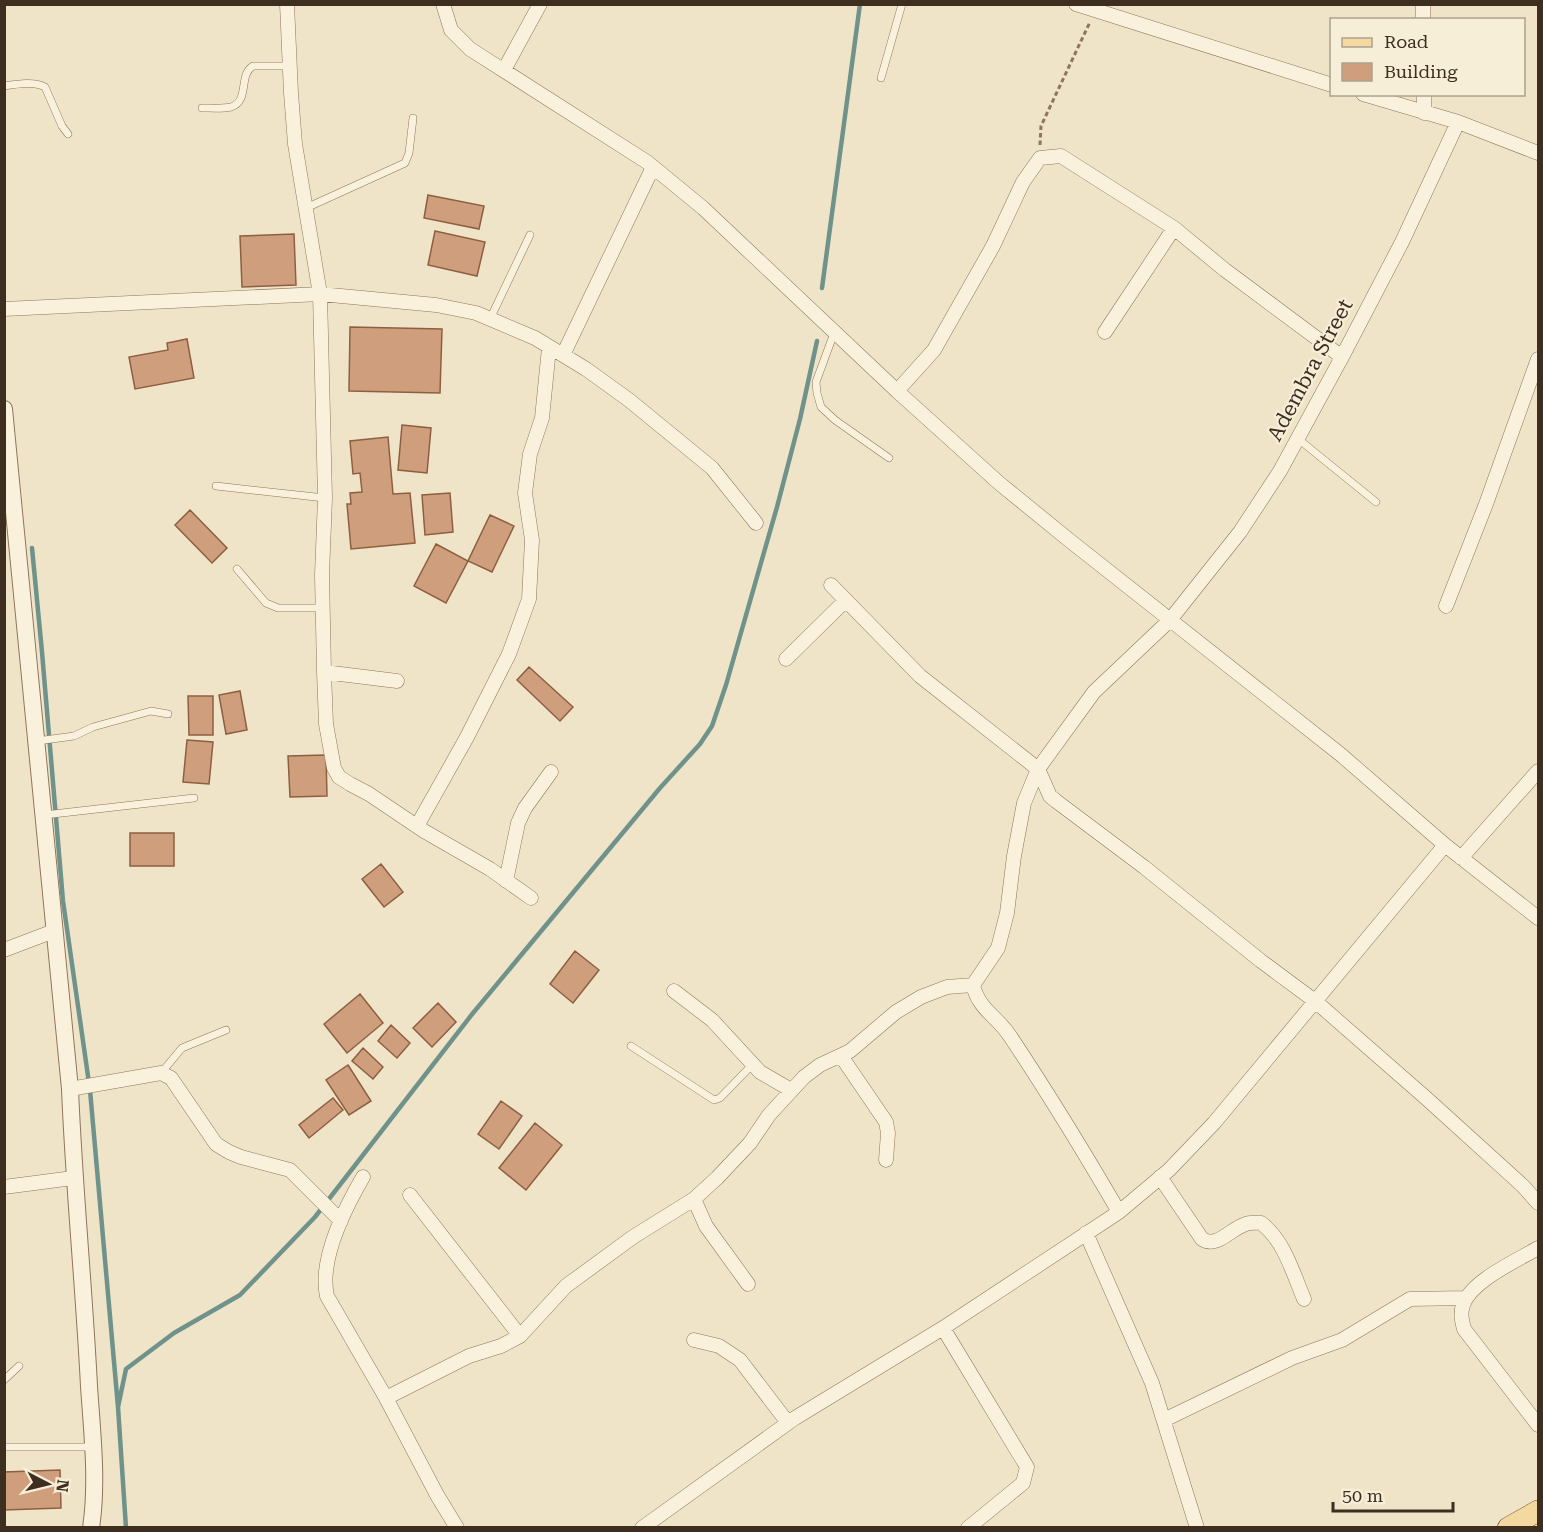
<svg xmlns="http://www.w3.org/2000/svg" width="1543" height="1532" font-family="'Roboto Serif',serif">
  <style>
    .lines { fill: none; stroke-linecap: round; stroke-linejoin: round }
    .stream { stroke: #6f938a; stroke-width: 4.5 }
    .building { fill: #cf9f7d; stroke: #8d5f41; stroke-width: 1.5 }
    .service-casing { stroke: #8d765c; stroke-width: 8 }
    .minor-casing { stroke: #8d765c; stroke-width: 15 }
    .tertiary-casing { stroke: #8d765c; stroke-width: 18 }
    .primary-casing { stroke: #5b4430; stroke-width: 22 }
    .path { stroke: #8d765c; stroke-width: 3; stroke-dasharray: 4.5 3; stroke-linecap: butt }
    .service { stroke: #faf1dc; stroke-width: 7 }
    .minor { stroke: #faf1dc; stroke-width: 14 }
    .tertiary { stroke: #faf1dc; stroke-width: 16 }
    .primary { stroke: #f3d9a0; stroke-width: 21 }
    .labels { text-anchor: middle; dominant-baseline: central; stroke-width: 4.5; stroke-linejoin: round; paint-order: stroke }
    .street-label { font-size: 21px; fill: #3d2e20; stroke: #f7eed8 }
  </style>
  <rect width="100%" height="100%" fill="#f0e4c8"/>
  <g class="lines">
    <path class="stream" d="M 822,288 L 860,4
      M 32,548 L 42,652 L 63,901 L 90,1090 L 118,1407 L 126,1528
      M 118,1407 L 126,1369 L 174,1333 L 240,1295 L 315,1217 L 473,1013 L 660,788 L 700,744 L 712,726 L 726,685 L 777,507 L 800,419 L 817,341"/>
  </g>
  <path class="building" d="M 428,195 L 484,206 L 479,229 L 424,218 Z
    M 435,231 L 485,242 L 477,276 L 428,265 Z
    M 294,234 L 296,285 L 242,287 L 240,236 Z
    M 350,327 L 442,329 L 440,393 L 349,391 Z
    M 187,339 L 194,378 L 135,389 L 129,357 L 168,350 L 167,343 Z
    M 402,425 L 431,428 L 427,473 L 398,470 Z
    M 388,437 L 393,494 L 410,493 L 415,543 L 351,549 L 347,504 L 351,504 L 350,493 L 362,492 L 360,473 L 353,474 L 350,441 Z
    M 450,493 L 453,532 L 425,535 L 422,495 Z
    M 190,510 L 227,548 L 212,563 L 175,525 Z
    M 490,515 L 514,526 L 492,572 L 468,561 Z
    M 436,544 L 468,561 L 446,603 L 414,586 Z
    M 529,667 L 573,707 L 560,721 L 517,680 Z
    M 240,691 L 247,730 L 226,734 L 219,695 Z
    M 188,696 L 213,696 L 213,735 L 189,735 Z
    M 187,740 L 213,742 L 209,784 L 183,782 Z
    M 326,755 L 327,796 L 290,797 L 288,756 Z
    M 130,833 L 174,833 L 174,866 L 130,866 Z
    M 381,864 L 403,892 L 384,907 L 362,879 Z
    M 575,951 L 599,970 L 573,1003 L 550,984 Z
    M 360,994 L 383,1023 L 347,1053 L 324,1024 Z
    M 438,1003 L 456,1022 L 432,1047 L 413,1028 Z
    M 391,1025 L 410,1043 L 397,1058 L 378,1041 Z
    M 363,1048 L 383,1067 L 373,1079 L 352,1061 Z
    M 348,1065 L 371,1101 L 349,1115 L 326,1080 Z
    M 333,1098 L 343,1110 L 309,1138 L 299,1125 Z
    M 501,1101 L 522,1116 L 499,1149 L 478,1134 Z
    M 535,1123 L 562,1145 L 526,1190 L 499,1168 Z
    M 60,1470 L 61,1508 L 4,1510 L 4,1472 Z"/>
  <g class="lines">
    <defs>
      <path id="service" d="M 881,78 L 902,4
        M 4,86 C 17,84 34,81 45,87 L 62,126 L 68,134
        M 202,108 C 211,108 223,109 231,107 C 250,101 238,75 253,66 L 290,66
        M 306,208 L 405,163 L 409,153 L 413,118
        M 490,319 L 530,235
        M 834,333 L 816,382 L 817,393 L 821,407 L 835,420 L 889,458
        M 1297,438 L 1376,502
        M 216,486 L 325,498
        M 237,569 L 266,603 L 278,608 L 322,608
        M 37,741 L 74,736 L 93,727 L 151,711 L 168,714
        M 44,815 L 194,798
        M 631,1046 L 714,1100 L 720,1098 L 752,1065
        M 161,1073 L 182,1048 L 226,1030
        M 4,1380 L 19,1366
        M 4,1447 L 92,1447"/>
      <path id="minor" d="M 287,4 L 291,93 L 295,144 L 320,294 L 325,498 L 322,575 L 324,672 L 326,724 L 334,768 L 339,777 L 350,784 L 369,794 L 424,831 L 490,869 L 531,898
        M 443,4 L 451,30 L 470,49 L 647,162 L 703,208 L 897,391 L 999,483 L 1069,540 L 1340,754 L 1445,845 L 1538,918
        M 1076,4 L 1332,85
        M 1423,20 L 1423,4
        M 504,70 L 540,4
        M 1363,94 L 1458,122 L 1538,153
        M 1424,94 L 1424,113
        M 4,309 L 320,294 L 436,305 L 476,313 L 535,338 L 586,369 L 629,400 L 712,468 L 756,523
        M 1105,332 L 1174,228
        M 563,355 L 653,167
        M 897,391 L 934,350 L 993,246 L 1023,182 L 1040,158 L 1061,156 L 1174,228 L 1225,270 L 1342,357
        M 831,585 L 920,676 L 1038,769 L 1050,796 L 1056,801 L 1144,867 L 1261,961 L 1315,1001 L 1426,1098 L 1523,1186 L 1538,1203
        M 1446,606 L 1486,504 L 1538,359
        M 786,659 L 846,600
        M 324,672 L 397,681
        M 417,826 L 467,737 L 509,654 L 529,599 L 532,540 L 525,493 L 530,454 L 542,418 L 549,348
        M 1461,858 L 1538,771
        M 506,881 L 518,823 L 525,808 L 551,772
        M 4,950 L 54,931
        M 674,991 L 712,1020 L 760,1072 L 791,1090
        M 841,1056 L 886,1122 L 888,1133 L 886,1160
        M 70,1089 L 161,1073 L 171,1078 L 216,1144 L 229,1152 L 241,1157 L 290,1170 L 341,1221
        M 363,1177 C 345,1208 319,1260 327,1296 L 386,1398 L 437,1495 L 457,1528
        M 1160,1177 L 1202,1239 C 1217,1249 1231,1228 1246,1224 C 1250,1222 1256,1223 1261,1223 C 1284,1240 1293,1273 1304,1299
        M 4,1187 L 73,1178
        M 410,1195 L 520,1336
        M 694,1199 L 706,1226 L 748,1284
        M 1119,1212 C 1084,1152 1048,1093 1010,1036 C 996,1015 979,1010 973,985 L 998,948 L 1007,913 L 1014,856 L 1024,803 L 1038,769 L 1094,692 L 1170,620 L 1240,532 L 1280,471 L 1342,357 L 1402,242 L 1458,122
        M 1086,1233 L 1152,1383 L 1197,1528
        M 1538,1248 C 1516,1261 1471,1281 1463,1305 C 1460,1314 1462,1321 1464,1329 L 1538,1425
        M 943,1328 L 1027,1467 L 1023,1483 L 968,1528
        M 694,1340 L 719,1346 L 740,1360 L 788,1423
        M 386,1398 L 469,1356 L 501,1346 L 520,1336 L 566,1286 L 633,1237 L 694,1199 L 717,1178 L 750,1143 L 769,1115 L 804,1077 L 820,1065 L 850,1051 L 896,1012 L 921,997 L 947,987 L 973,985
        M 1164,1420 L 1292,1358 L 1342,1340 L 1410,1299 L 1466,1298
        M 642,1528 L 795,1418 L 943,1328 L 1119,1212 L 1169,1170 L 1214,1123 L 1445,845"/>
      <path id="tertiary" d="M 4,409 L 70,1089 C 74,1188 84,1287 89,1386 C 92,1432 98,1482 91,1528"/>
      <path id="primary" d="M 1508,1528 L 1538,1511"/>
    </defs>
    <use href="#service" class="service-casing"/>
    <use href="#minor" class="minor-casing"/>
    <use href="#tertiary" class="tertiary-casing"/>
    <use href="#primary" class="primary-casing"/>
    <path class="path" d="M 1040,145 L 1041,126 L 1090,22"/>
    <use href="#service" class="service"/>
    <use href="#minor" class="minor"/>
    <use href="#tertiary" class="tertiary"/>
    <use href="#primary" class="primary"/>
  </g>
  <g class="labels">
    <g class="street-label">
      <text transform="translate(1310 370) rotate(-62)">Adembra Street</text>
    </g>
  </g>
  <rect width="1543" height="1532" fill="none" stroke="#3d2e20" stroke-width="12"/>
  <rect x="1330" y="18" width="195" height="78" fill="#f7eed8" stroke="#ada18e" stroke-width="1.5"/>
  <rect x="1342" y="38" width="30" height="9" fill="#f3d9a0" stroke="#ada18e" stroke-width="1.5"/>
  <text x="1384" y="48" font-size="18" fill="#3d2e20">Road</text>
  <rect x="1342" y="63" width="30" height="18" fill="#cf9f7d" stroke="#ada18e" stroke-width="1.5"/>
  <text x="1384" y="78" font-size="18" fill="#3d2e20">Building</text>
  <g transform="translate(48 1484) rotate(97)" stroke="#f7eed8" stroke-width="4.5" paint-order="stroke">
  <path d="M0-4.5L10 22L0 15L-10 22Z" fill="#3d2e20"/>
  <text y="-9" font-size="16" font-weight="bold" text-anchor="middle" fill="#3d2e20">N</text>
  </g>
  <path d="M1333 1502v9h120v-9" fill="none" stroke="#3d2e20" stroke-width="3"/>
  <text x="1342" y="1502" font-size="18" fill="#3d2e20" stroke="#f7eed8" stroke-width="4.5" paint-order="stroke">50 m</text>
</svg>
